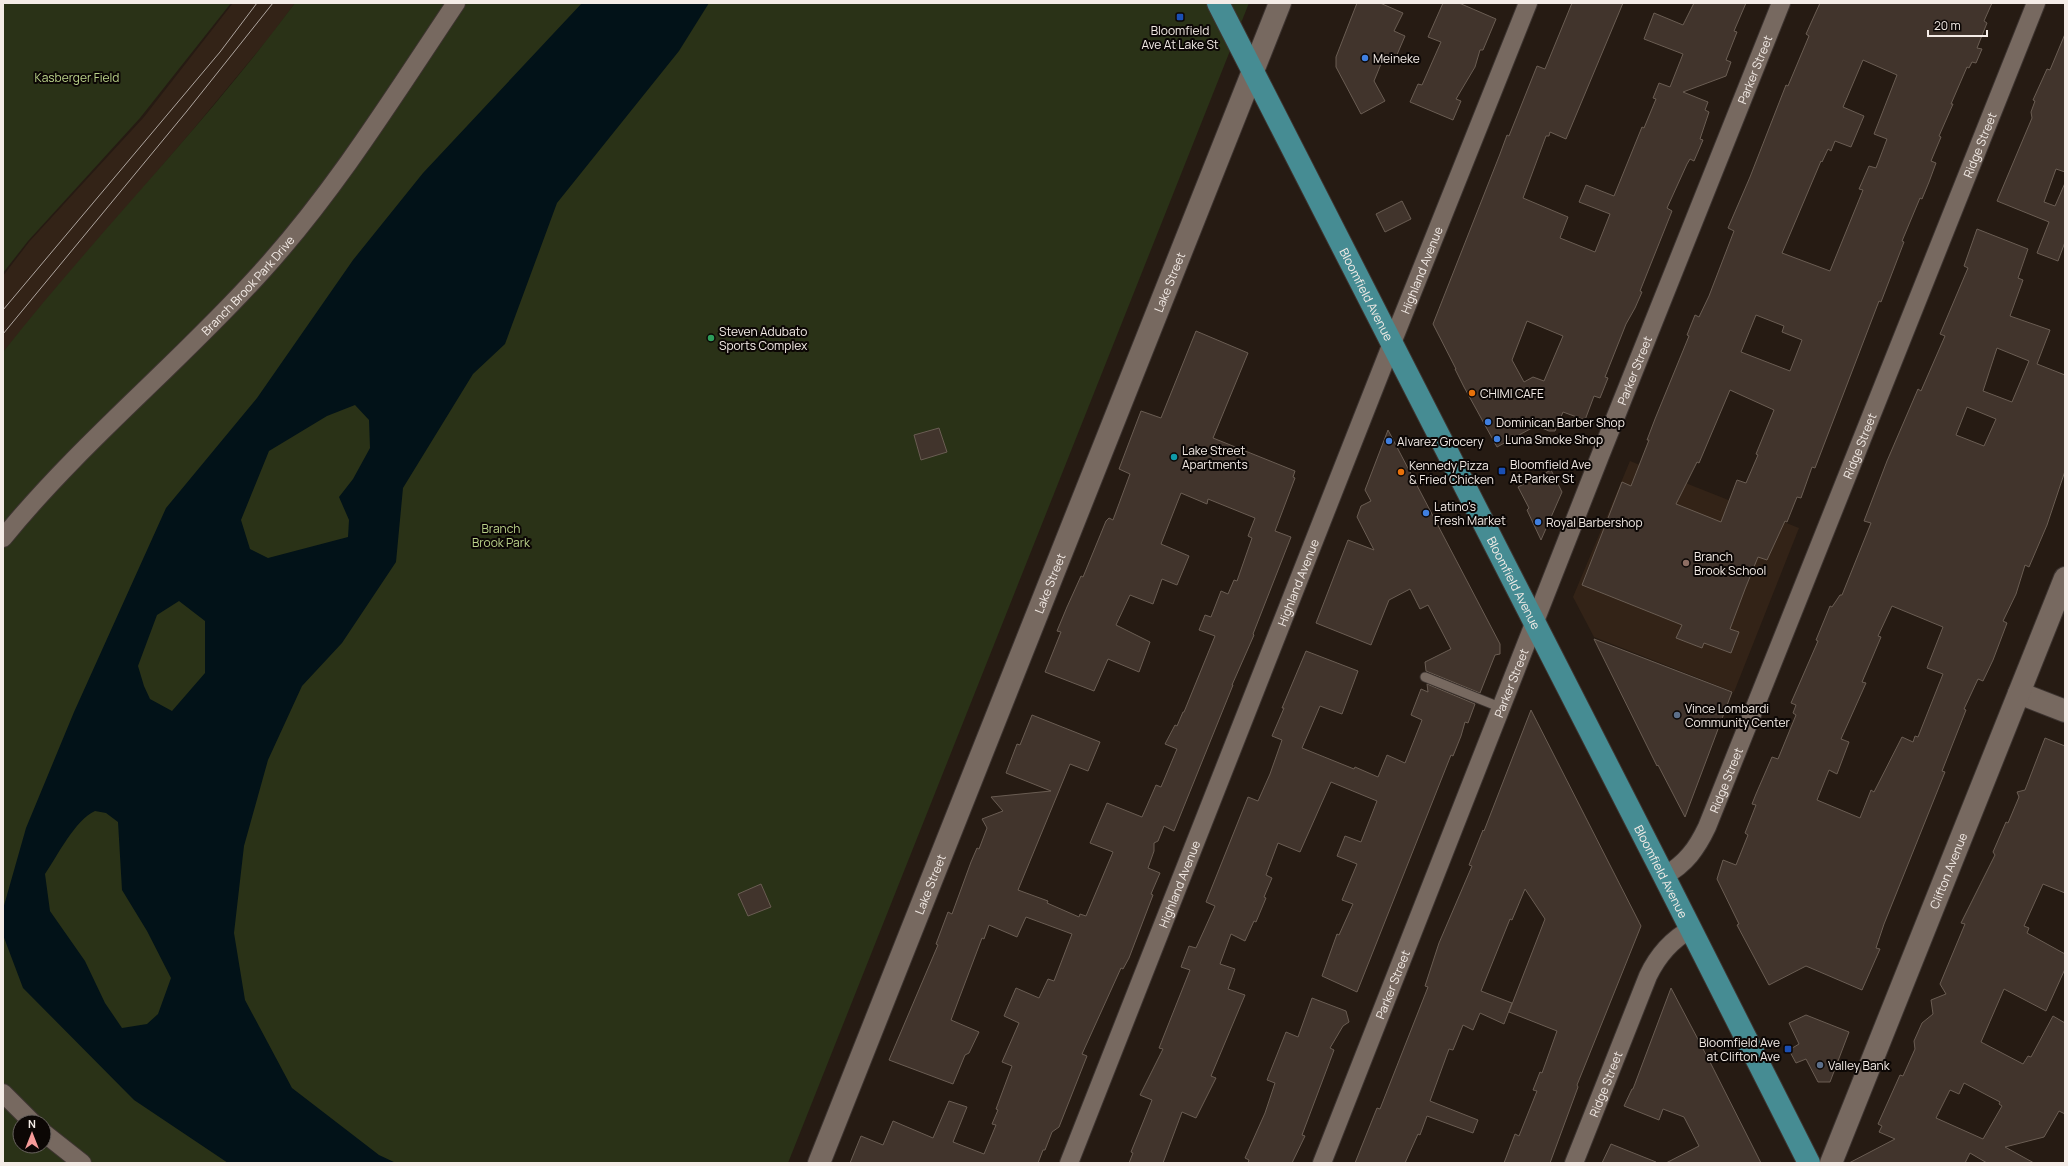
<svg xmlns="http://www.w3.org/2000/svg" width="2068" height="1166" font-family="Manrope,sans-serif">
  <style>
    .built { fill: #332317 }
    .green { fill: #2a3217; fill-rule: evenodd }
    .water { fill: #021218; fill-rule: evenodd }
    .building { fill: #41342c; stroke: #6a5d53; fill-rule: evenodd }
    .lines { fill: none; stroke-linecap: round; stroke-linejoin: round }
    .lane-casing { stroke: #3d3430; stroke-width: 11 }
    .street-casing { stroke: #3d3430; stroke-width: 20 }
    .secondary-casing { stroke: #3d3430; stroke-width: 24 }
    .primary-casing { stroke: #3d3430; stroke-width: 24 }
    .lane { stroke: #776960; stroke-width: 9 }
    .street { stroke: #776960; stroke-width: 18 }
    .secondary { stroke: #776960; stroke-width: 22 }
    .primary { stroke: #468c93; stroke-width: 22 }
    .tram { stroke: #aea59f; stroke-width: 1 }
    .transit-dot { fill: #1a4fb4; stroke: #0c0705; stroke-width: 1.5 }
    .shop-dot { fill: #3f7fe0; stroke: #0c0705; stroke-width: 1.5 }
    .leisure-dot { fill: #2e9e5b; stroke: #0c0705; stroke-width: 1.5 }
    .food-dot { fill: #e8710a; stroke: #0c0705; stroke-width: 1.5 }
    .culture-dot { fill: #0f9aa8; stroke: #0c0705; stroke-width: 1.5 }
    .education-dot { fill: #8d6e63; stroke: #0c0705; stroke-width: 1.5 }
    .service-dot { fill: #5c6f8a; stroke: #0c0705; stroke-width: 1.5 }
    .labels { text-anchor: middle; dominant-baseline: central; stroke-width: 4; stroke-linejoin: round; paint-order: stroke }
    .poi-label { font-size: 12px; fill: #f4ece7; stroke: #0c0705; text-anchor: start }
    .street-label { font-size: 12px; fill: #f4ece7; stroke: #0c0705 }
    .park-label { font-size: 12px; fill: #b9d189; stroke: #0c0705 }
  </style>
  <rect width="100%" height="100%" fill="#261b13"/>
  <path class="built" d="M 233,3 L 295,3 L 273,33 L 191,132 L 3,352 L 3,276 L 29,242 L 144,117 Z
    M 1630,461 L 1799,528 L 1734,692 L 1594,637 L 1573,597 Z"/>
  <path class="green" d="M 3,3 L 231,3 L 140,118 L 28,241 L 3,273 Z
    M 295,3 L 1249,3 L 788,1163 L 3,1163 L 3,352 C 97,233 205,125 295,3 ZM 20,1122 L 44,1122 L 44,1146 L 20,1146 Z"/>
  <path class="water" d="M 582,3 L 709,3 L 679,51 L 557,203 L 505,344 L 473,374 L 403,488 L 396,562 L 342,643 L 302,686 L 268,760 L 244,846 L 234,933 L 245,1000 L 292,1088 L 379,1155 L 396,1163 L 228,1163 L 134,1100 L 23,988 L 3,935 L 3,909 L 26,828 L 74,712 L 166,508 L 257,398 L 353,260 L 423,173 ZM 355,405 L 369,420 L 370,448 L 353,479 L 339,497 L 349,520 L 348,537 L 268,558 L 250,549 L 241,520 L 269,451 L 327,416 ZM 179,601 L 205,621 L 205,673 L 172,711 L 150,699 L 144,686 L 138,666 L 157,615 ZM 95,811 L 106,813 L 118,822 L 122,890 L 147,931 L 171,978 L 158,1014 L 147,1024 L 122,1028 L 105,1003 L 85,961 L 50,911 L 45,874 C 58,855 75,820 95,811 Z"/>
  <path class="building" d="M 1357,3 L 1380,3 L 1403,13 L 1394,31 L 1405,36 L 1393,64 L 1383,59 L 1374,81 L 1385,101 L 1361,114 L 1336,67 L 1336,57 Z
    M 1443,3 L 1459,3 L 1496,19 L 1483,50 L 1480,50 L 1475,67 L 1456,99 L 1461,101 L 1453,120 L 1410,102 L 1418,84 L 1422,85 L 1441,42 L 1428,37 Z
    M 1572,3 L 1623,3 L 1566,139 L 1550,132 L 1549,136 L 1546,136 L 1523,198 L 1568,217 L 1560,238 L 1595,252 L 1610,214 L 1579,202 L 1586,185 L 1614,196 L 1642,127 L 1644,128 L 1656,99 L 1653,98 L 1659,83 L 1670,87 L 1683,54 L 1644,39 L 1654,13 L 1683,25 L 1694,3 L 1746,3 L 1734,31 L 1737,32 L 1726,60 L 1731,62 L 1726,76 L 1683,92 L 1708,102 L 1705,110 L 1709,112 L 1700,139 L 1703,140 L 1694,161 L 1690,159 L 1687,164 L 1667,208 L 1672,211 L 1640,291 L 1642,292 L 1635,308 L 1626,324 L 1605,377 L 1608,378 L 1600,398 L 1594,396 L 1585,420 L 1563,412 L 1555,431 L 1549,431 L 1530,423 L 1532,428 L 1497,447 L 1464,387 L 1455,369 L 1456,369 L 1433,324 L 1500,154 L 1507,135 L 1509,136 L 1537,66 L 1545,69 ZM 1527,321 L 1563,336 L 1544,381 L 1533,377 L 1524,382 L 1512,360 Z
    M 1820,3 L 1992,3 L 1984,21 L 1987,23 L 1977,48 L 1982,49 L 1976,63 L 1972,62 L 1969,68 L 1967,67 L 1951,104 L 1953,104 L 1939,136 L 1941,137 L 1931,161 L 1936,163 L 1929,182 L 1922,199 L 1920,198 L 1902,241 L 1904,242 L 1881,302 L 1879,301 L 1815,468 L 1812,467 L 1801,498 L 1797,497 L 1787,522 L 1785,521 L 1767,560 L 1758,557 L 1745,589 L 1730,629 L 1739,632 L 1731,653 L 1704,643 L 1702,648 L 1676,638 L 1682,625 L 1582,585 L 1622,482 L 1631,486 L 1649,440 L 1647,440 L 1655,419 L 1689,336 L 1687,335 L 1695,315 L 1699,317 L 1709,296 L 1734,231 L 1728,228 L 1750,177 L 1786,85 L 1788,86 L 1809,36 L 1806,34 ZM 1863,60 L 1897,75 L 1874,134 L 1887,139 L 1876,168 L 1869,166 L 1859,189 L 1863,190 L 1830,271 L 1782,253 L 1821,161 L 1822,162 L 1828,149 L 1831,151 L 1835,141 L 1851,147 L 1864,116 L 1843,107 ZM 1756,315 L 1784,326 L 1782,332 L 1802,340 L 1790,371 L 1741,352 ZM 1730,390 L 1774,410 L 1756,454 L 1758,455 L 1746,483 L 1737,480 L 1721,522 L 1676,504 L 1697,462 L 1699,463 Z
    M 2065,34 L 2065,172 L 2056,169 L 2044,202 L 2055,206 L 2065,183 L 2065,242 L 2058,261 L 2037,253 L 2049,222 L 1997,201 L 2032,118 L 2031,112 L 2035,101 L 2033,100 L 2047,69 L 2050,70 Z
    M 1402,201 L 1411,219 L 1385,232 L 1376,214 Z
    M 1977,229 L 2028,249 L 2018,278 L 2023,280 L 2010,316 L 2050,330 L 2037,364 L 2065,375 L 2065,471 L 2047,525 L 2029,567 L 2025,565 L 2016,594 L 2003,621 L 2007,623 L 1993,660 L 1983,681 L 1978,679 L 1964,709 L 1966,710 L 1942,771 L 1945,772 L 1884,924 L 1876,948 L 1880,949 L 1862,990 L 1806,966 L 1769,985 L 1737,925 L 1739,924 L 1717,879 L 1723,860 L 1736,865 L 1748,835 L 1745,833 L 1756,805 L 1752,804 L 1756,794 L 1772,757 L 1778,759 L 1796,715 L 1793,713 L 1796,705 L 1791,703 L 1818,641 L 1816,640 L 1830,606 L 1832,607 L 1840,595 L 1842,595 L 1871,523 L 1864,521 L 1887,461 L 1918,389 L 1921,391 L 1945,336 L 1940,334 L 1968,268 L 1964,266 ZM 1997,348 L 2029,361 L 2012,402 L 1983,391 ZM 1967,407 L 1996,419 L 1984,446 L 1956,435 ZM 1892,606 L 1943,627 L 1927,668 L 1943,674 L 1918,737 L 1915,736 L 1913,742 L 1902,737 L 1874,792 L 1871,790 L 1860,818 L 1817,800 L 1829,770 L 1837,774 L 1849,742 L 1841,739 L 1866,683 L 1862,682 L 1881,637 L 1878,636 Z
    M 1196,331 L 1248,353 L 1213,438 L 1295,471 L 1293,477 L 1295,478 L 1275,531 L 1291,537 L 1253,634 L 1254,635 L 1232,685 L 1233,685 L 1174,831 L 1164,826 L 1158,841 L 1154,843 L 1154,851 L 1148,868 L 1160,873 L 1151,894 L 1153,895 L 1129,958 L 1123,969 L 1121,968 L 1082,1054 L 1087,1056 L 1059,1127 L 1052,1132 L 1045,1150 L 1043,1150 L 1038,1163 L 850,1163 L 861,1136 L 883,1145 L 893,1121 L 933,1138 L 949,1101 L 967,1107 L 953,1142 L 984,1154 L 996,1125 L 992,1124 L 998,1110 L 996,1109 L 1012,1066 L 1002,1062 L 1019,1023 L 1004,1016 L 1016,988 L 1039,998 L 1048,979 L 1054,981 L 1072,934 L 1026,917 L 1017,937 L 989,925 L 984,939 L 982,938 L 951,1020 L 979,1032 L 969,1053 L 965,1055 L 953,1084 L 889,1060 L 938,945 L 936,944 L 948,912 L 952,914 L 971,862 L 977,848 L 979,849 L 987,828 L 982,819 L 1003,811 L 991,797 L 1051,791 L 1006,773 L 1017,744 L 1020,745 L 1032,715 L 1100,742 L 1088,771 L 1070,764 L 1018,890 L 1048,901 L 1047,903 L 1079,917 L 1080,914 L 1086,916 L 1113,852 L 1090,843 L 1107,803 L 1142,817 L 1156,785 L 1161,787 L 1177,749 L 1165,744 L 1175,725 L 1177,726 L 1183,712 L 1184,712 L 1215,636 L 1199,630 L 1205,615 L 1211,617 L 1221,591 L 1228,594 L 1234,580 L 1237,581 L 1252,538 L 1248,536 L 1255,518 L 1208,499 L 1207,504 L 1181,493 L 1161,544 L 1189,556 L 1177,585 L 1162,579 L 1153,604 L 1130,595 L 1116,625 L 1150,642 L 1139,672 L 1108,659 L 1094,691 L 1045,672 L 1061,632 L 1057,631 L 1067,607 L 1081,576 L 1083,577 L 1106,521 L 1109,518 L 1113,520 L 1130,474 L 1119,469 L 1141,411 L 1161,418 Z
    M 939,428 L 947,452 L 921,460 L 914,435 Z
    M 1388,430 L 1500,644 L 1500,654 L 1495,655 L 1480,693 L 1426,671 L 1425,662 L 1451,649 L 1428,605 L 1420,609 L 1410,589 L 1389,600 L 1371,645 L 1316,623 L 1348,540 L 1374,550 L 1357,517 L 1361,506 L 1371,501 L 1365,490 Z
    M 1551,470 L 1562,492 L 1541,540 L 1527,510 L 1529,508 L 1518,487 Z
    M 1594,639 L 1732,692 L 1685,817 L 1658,765 L 1657,766 Z
    M 1306,651 L 1358,671 L 1342,714 L 1320,706 L 1302,748 L 1354,769 L 1355,767 L 1378,777 L 1387,755 L 1405,763 L 1422,720 L 1411,715 L 1421,689 L 1428,692 L 1427,684 L 1475,704 L 1468,723 L 1465,722 L 1461,736 L 1453,756 L 1451,755 L 1357,992 L 1322,976 L 1337,934 L 1339,935 L 1353,904 L 1342,900 L 1357,864 L 1337,856 L 1345,836 L 1361,842 L 1377,801 L 1331,782 L 1300,852 L 1278,843 L 1266,875 L 1272,878 L 1264,897 L 1266,898 L 1256,922 L 1254,921 L 1245,941 L 1231,934 L 1220,964 L 1235,969 L 1228,989 L 1245,995 L 1211,1076 L 1216,1078 L 1196,1118 L 1182,1112 L 1163,1163 L 1129,1163 L 1133,1153 L 1131,1152 L 1152,1100 L 1140,1095 L 1163,1049 L 1159,1048 L 1190,970 L 1181,967 L 1189,946 L 1196,948 L 1215,906 L 1206,902 L 1248,797 L 1258,801 L 1270,774 L 1282,740 L 1272,736 L 1284,708 L 1282,708 Z
    M 1531,710 L 1641,926 L 1577,1085 L 1578,1087 L 1550,1163 L 1504,1163 L 1515,1134 L 1519,1136 L 1537,1091 L 1533,1090 L 1540,1072 L 1542,1073 L 1557,1031 L 1509,1012 L 1545,919 L 1525,889 L 1512,920 L 1510,919 L 1481,991 L 1512,1003 L 1504,1024 L 1480,1013 L 1473,1030 L 1463,1025 L 1453,1050 L 1449,1049 L 1430,1101 L 1478,1120 L 1473,1133 L 1427,1116 L 1420,1135 L 1418,1134 L 1405,1163 L 1355,1163 L 1377,1108 L 1380,1109 L 1428,987 L 1425,986 L 1439,943 L 1472,866 L 1469,865 L 1483,830 L 1484,831 Z
    M 2045,738 L 2065,746 L 2065,893 L 2043,884 L 2024,926 L 2029,928 L 2027,933 L 2065,954 L 2065,969 L 2046,1011 L 2004,989 L 1981,1042 L 2023,1064 L 2028,1056 L 2031,1057 L 2053,1016 L 2065,1023 L 2065,1114 L 2059,1111 L 2044,1137 L 2005,1147 L 2034,1163 L 1987,1163 L 1970,1153 L 1965,1163 L 1849,1163 L 1895,1139 L 1879,1132 L 1882,1126 L 1878,1124 L 1900,1075 L 1903,1076 L 1915,1049 L 1914,1041 L 1922,1023 L 1933,1014 L 1931,1000 L 1946,994 L 1940,984 L 1965,924 L 1961,923 L 1995,855 L 1993,852 L 2006,822 L 2008,823 L 2019,797 L 2017,792 L 2025,790 ZM 1964,1083 L 2000,1102 L 1999,1104 L 2002,1106 L 1983,1139 L 1936,1118 L 1950,1090 L 1959,1094 Z
    M 761,884 L 771,907 L 748,916 L 738,894 Z
    M 1671,988 L 1711,1064 L 1761,1163 L 1666,1163 L 1699,1146 L 1684,1117 L 1663,1109 L 1659,1120 L 1624,1106 L 1632,1089 L 1633,1089 Z
    M 1312,998 L 1346,1011 L 1349,1022 L 1343,1026 L 1330,1048 L 1334,1050 L 1302,1135 L 1305,1136 L 1292,1163 L 1248,1163 L 1249,1160 L 1245,1158 L 1265,1113 L 1275,1083 L 1267,1080 L 1286,1032 L 1298,1037 Z
    M 1806,1015 L 1849,1032 L 1830,1082 L 1818,1082 L 1806,1059 L 1796,1063 L 1789,1050 L 1799,1044 L 1789,1023 Z
    M 1611,1144 L 1656,1162 L 1656,1163 L 1602,1163 Z"/>
  <g class="lines">
    <defs>
      <path id="lane" d="M 1425,677 L 1502,708"/>
      <g id="street">
        <path id="s1" d="M 3,538 C 82,441 181,362 264,269 C 337,188 395,94 456,3"/>
        <path id="s2" d="M 1664,876 C 1686,864 1697,848 1707,827 L 2036,3"/>
        <path d="M 3,1093 L 32,1122"/>
        <path d="M 44,1133 L 82,1163"/>
        <path id="s3" d="M 1069,1163 L 1392,343 L 1528,3"/>
        <path id="s4" d="M 1322,1163 L 1600,456 L 1781,3"/>
        <path id="s5" d="M 1574,1163 L 1648,976 C 1658,955 1671,940 1691,929"/>
      </g>
      <g id="secondary">
        <path d="M 2019,693 L 2065,711"/>
        <path id="s6" d="M 819,1163 L 1280,3"/>
        <path id="s7" d="M 1831,1163 L 2065,578"/>
      </g>
      <g id="primary">
        <path id="s8" d="M 1218,3 L 1664,876 L 1809,1163"/>
      </g>
    </defs>
    <use href="#lane" class="lane-casing"/>
    <use href="#street" class="street-casing"/>
    <use href="#secondary" class="secondary-casing"/>
    <use href="#primary" class="primary-casing"/>
    <use href="#lane" class="lane"/>
    <use href="#street" class="street"/>
    <use href="#secondary" class="secondary"/>
    <use href="#primary" class="primary"/>
    <path class="tram" d="M 3,310 L 220,52 L 257,3
      M 3,334 L 187,111 L 273,3"/>
  </g>
  <g class="transit-dot">
    <rect x="1176" y="13" width="8" height="8" rx="2"/>
    <rect x="1498" y="467" width="8" height="8" rx="2"/>
    <rect x="1784" y="1045" width="8" height="8" rx="2"/>
  </g>
  <g class="shop-dot">
    <circle cx="1365" cy="58" r="4"/>
    <circle cx="1488" cy="422" r="4"/>
    <circle cx="1497" cy="439" r="4"/>
    <circle cx="1389" cy="441" r="4"/>
    <circle cx="1426" cy="513" r="4"/>
    <circle cx="1538" cy="522" r="4"/>
  </g>
  <circle class="leisure-dot" cx="711" cy="338" r="4"/>
  <g class="food-dot">
    <circle cx="1472" cy="393" r="4"/>
    <circle cx="1401" cy="472" r="4"/>
  </g>
  <circle class="culture-dot" cx="1174" cy="457" r="4"/>
  <circle class="education-dot" cx="1686" cy="563" r="4"/>
  <g class="service-dot">
    <circle cx="1677" cy="715" r="4"/>
    <circle cx="1820" cy="1065" r="4"/>
  </g>
  <g class="labels">
    <g class="poi-label">
      <text x="1180" y="30" text-anchor="middle">Bloomfield<tspan x="1180" dy="14">Ave At Lake St</tspan></text>
      <text x="1373" y="58">Meineke</text>
      <text x="719" y="331">Steven Adubato<tspan x="719" dy="14">Sports Complex</tspan></text>
      <text x="1480" y="393">CHIMI CAFE</text>
      <text x="1496" y="422">Dominican Barber Shop</text>
      <text x="1505" y="439">Luna Smoke Shop</text>
      <text x="1397" y="441">Alvarez Grocery</text>
      <text x="1182" y="450">Lake Street<tspan x="1182" dy="14">Apartments</tspan></text>
      <text x="1510" y="464">Bloomfield Ave<tspan x="1510" dy="14">At Parker St</tspan></text>
      <text x="1409" y="465">Kennedy Pizza<tspan x="1409" dy="14">&amp; Fried Chicken</tspan></text>
      <text x="1434" y="506">Latino's<tspan x="1434" dy="14">Fresh Market</tspan></text>
      <text x="1546" y="522">Royal Barbershop</text>
      <text x="1694" y="556">Branch<tspan x="1694" dy="14">Brook School</tspan></text>
      <text x="1685" y="708">Vince Lombardi<tspan x="1685" dy="14">Community Center</tspan></text>
      <text x="1780" y="1042" text-anchor="end">Bloomfield Ave<tspan x="1780" dy="14">at Clifton Ave</tspan></text>
      <text x="1828" y="1065">Valley Bank</text>
    </g>
    <g class="street-label">
      <text stroke="none"><textPath href="#s4" startOffset="1176">Parker Street</textPath></text>
      <text stroke="none"><textPath href="#s2" startOffset="801">Ridge Street</textPath></text>
      <text stroke="none"><textPath href="#s3" startOffset="960">Highland Avenue</textPath></text>
      <text stroke="none"><textPath href="#s6" startOffset="948">Lake Street</textPath></text>
      <text stroke="none"><textPath href="#s1" startOffset="352">Branch Brook Park Drive</textPath></text>
      <text stroke="none"><textPath href="#s8" startOffset="327">Bloomfield Avenue</textPath></text>
      <text stroke="none"><textPath href="#s4" startOffset="852">Parker Street</textPath></text>
      <text stroke="none"><textPath href="#s2" startOffset="477">Ridge Street</textPath></text>
      <text stroke="none"><textPath href="#s8" startOffset="651">Bloomfield Avenue</textPath></text>
      <text stroke="none"><textPath href="#s6" startOffset="624">Lake Street</textPath></text>
      <text stroke="none"><textPath href="#s3" startOffset="624">Highland Avenue</textPath></text>
      <text stroke="none"><textPath href="#s4" startOffset="516">Parker Street</textPath></text>
      <text stroke="none"><textPath href="#s2" startOffset="117">Ridge Street</textPath></text>
      <text stroke="none"><textPath href="#s7" startOffset="315">Clifton Avenue</textPath></text>
      <text stroke="none"><textPath href="#s8" startOffset="975">Bloomfield Avenue</textPath></text>
      <text stroke="none"><textPath href="#s6" startOffset="300">Lake Street</textPath></text>
      <text stroke="none"><textPath href="#s3" startOffset="300">Highland Avenue</textPath></text>
      <text stroke="none"><textPath href="#s4" startOffset="192">Parker Street</textPath></text>
      <text stroke="none"><textPath href="#s5" startOffset="85">Ridge Street</textPath></text>
    </g>
    <g class="park-label">
      <text x="77" y="77">Kasberger Field</text>
      <text x="501" y="528">Branch<tspan x="501" dy="14">Brook Park</tspan></text>
    </g>
  </g>
  <rect width="2068" height="1166" fill="none" stroke="#f4ece7" stroke-width="8"/>
  <g transform="translate(32 1134)"><circle r="19" fill="#0c0705" stroke="#69635f"/>
  <path d="M0-3L7 15L0 10L-7 15Z" fill="#f59b99"/>
  <text y="-6" font-size="11" font-weight="bold" text-anchor="middle" fill="#f4ece7">N</text>
  </g>
  <path d="M1928 30v6h59v-6" fill="none" stroke="#f4ece7" stroke-width="2"/>
  <text x="1934" y="30" font-size="12" fill="#f4ece7" stroke="#0c0705" stroke-width="3" paint-order="stroke">20 m</text>
</svg>
